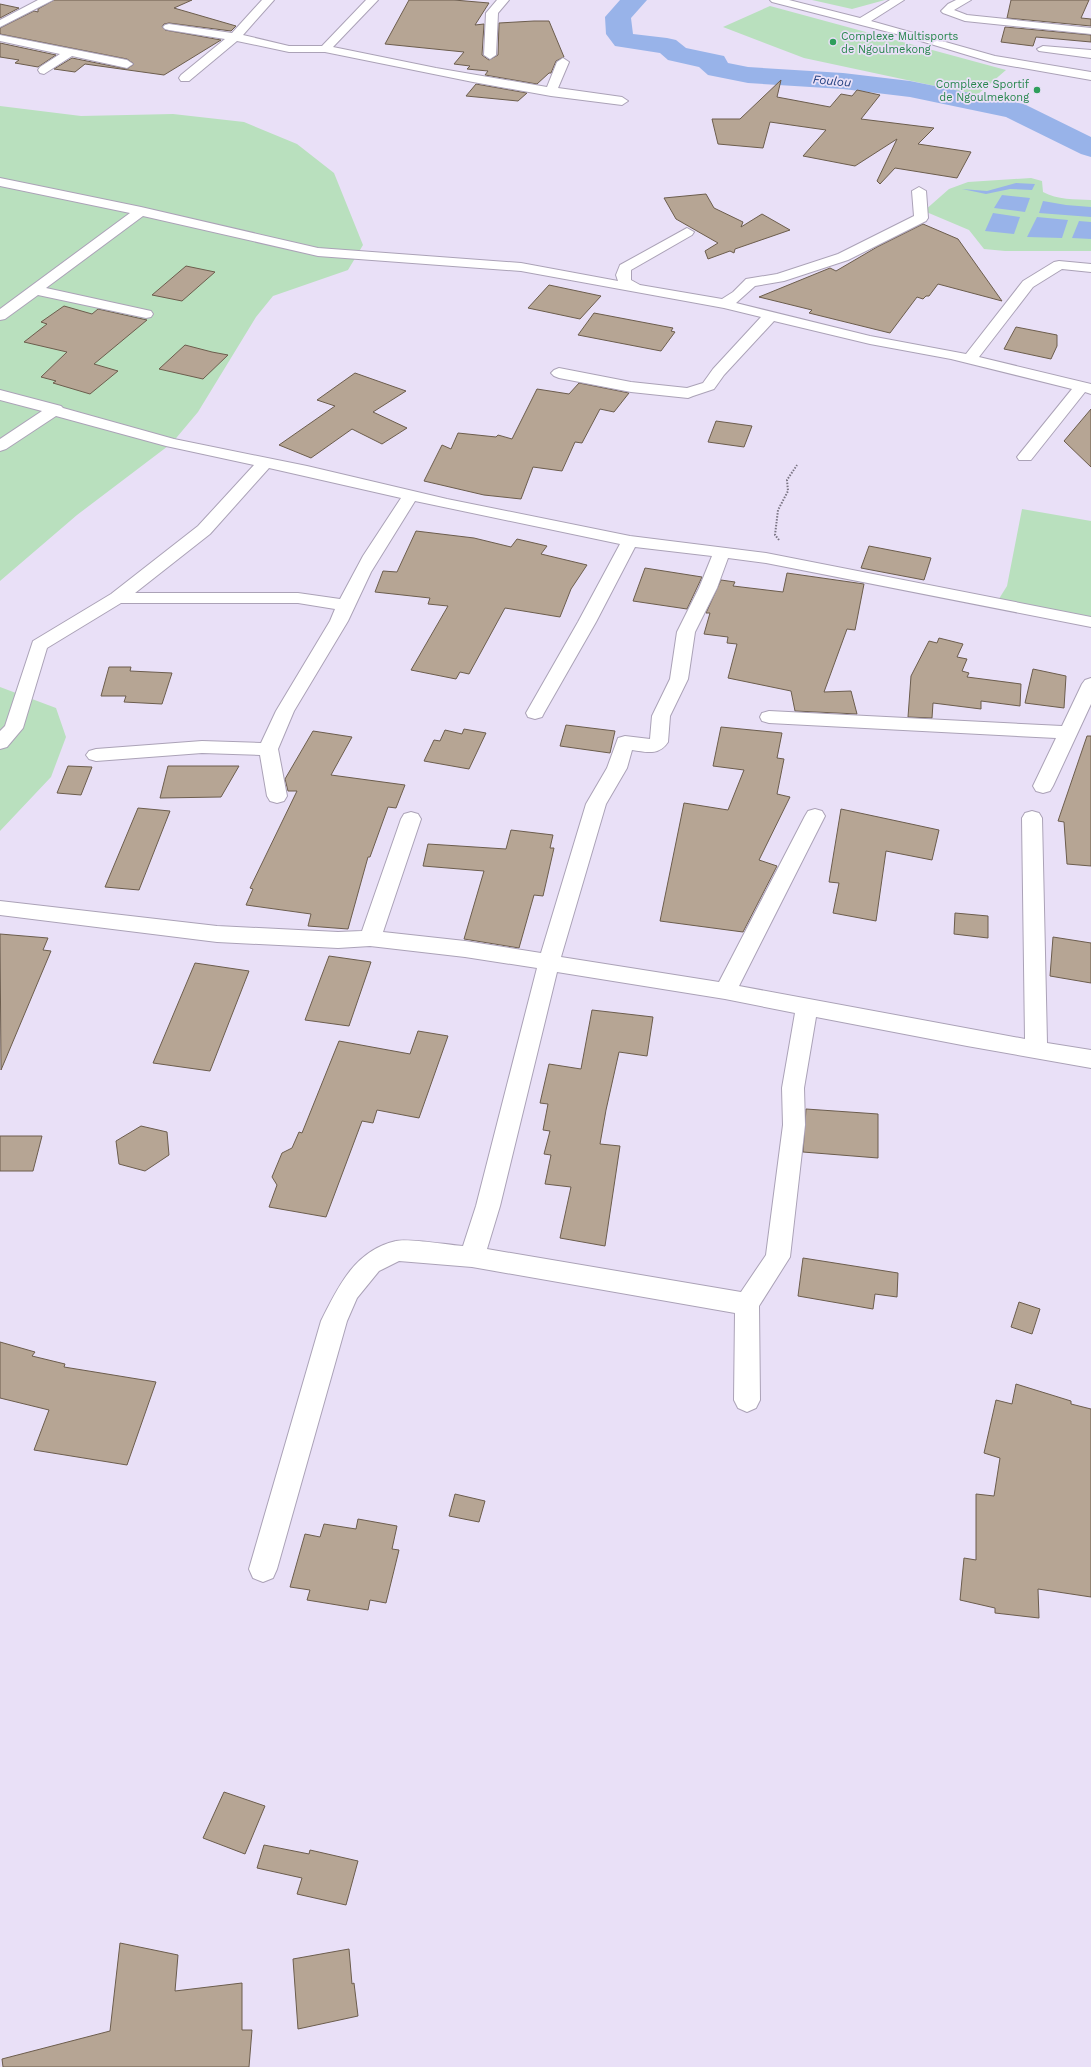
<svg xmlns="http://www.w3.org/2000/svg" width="1091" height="2067" font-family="'Work Sans',sans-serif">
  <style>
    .green { fill: #b9e0be }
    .water { fill: #98b3e9 }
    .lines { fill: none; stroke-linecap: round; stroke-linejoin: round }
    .river { fill: #98b3e9; fill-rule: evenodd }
    .building { fill: #b6a594; stroke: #6c5d4d }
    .minor-casing { stroke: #aba2b7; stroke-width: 2 }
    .path { stroke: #7a7483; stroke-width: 2; stroke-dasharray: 1.5 1.5; stroke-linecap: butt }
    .minor { fill: #fff; fill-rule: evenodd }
    .leisure-dot { fill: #2e9e5b; stroke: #e9e0f7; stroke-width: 1.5 }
    .labels { text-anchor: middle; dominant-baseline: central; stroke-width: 3.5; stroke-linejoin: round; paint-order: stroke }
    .far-leisure-label { font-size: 11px; fill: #27864d; stroke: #e9e0f7; text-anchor: start }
    .far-water-label { font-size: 12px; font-style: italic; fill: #244181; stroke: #e9e0f7 }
  </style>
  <rect width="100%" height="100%" fill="#e9e0f7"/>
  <path class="green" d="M 812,0 L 885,0 L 852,9 Z
    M 770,6 L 1006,70 L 977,95 L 804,58 L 723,27 Z
    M 0,106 L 81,116 L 173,114 L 244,122 L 297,144 L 334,173 L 363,245 L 348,270 L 273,296 L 256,317 L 198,412 L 172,443 L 77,515 L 0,581 Z
    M 1031,178 L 1042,181 L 1043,192 C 1057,200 1075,199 1091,200 L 1091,251 L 1005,251 L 984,249 L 969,230 L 924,211 L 949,189 L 968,182 Z
    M 1022,509 L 1091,521 L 1091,622 L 997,602 L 1007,586 Z
    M 0,687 L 56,708 L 66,737 L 51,777 L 0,831 Z"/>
  <path class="water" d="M 1016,183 L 1035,184 L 1032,190 L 1010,189 L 986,194 L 962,189 L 987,191 Z
    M 1002,195 L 1030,198 L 1025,212 L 994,208 Z
    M 1043,201 L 1066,205 L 1091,207 L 1091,217 L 1039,213 Z
    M 993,213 L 1020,217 L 1014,234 L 985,231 Z
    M 1037,217 L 1068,220 L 1062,238 L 1027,237 Z
    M 1079,221 L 1091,222 L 1091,239 L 1072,238 Z"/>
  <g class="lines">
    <path class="river" d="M 620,0 L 647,0 L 631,18 L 633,34 L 667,38 L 676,40 L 686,48 L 724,56 L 728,63 L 748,67 L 843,73 L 910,81 L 1014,102 L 1024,104 L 1091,137 L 1091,157 L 1081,154 L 1006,117 L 910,97 L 843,89 L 748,83 L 708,75 L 699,67 L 668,60 L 660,53 L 615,46 L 606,34 L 605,17 Z"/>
  </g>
  <path class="building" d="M 54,0 L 192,0 L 174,8 L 236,26 L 231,31 L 169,23 L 164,24 L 162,27 L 165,30 L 221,40 L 164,75 L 85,64 L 75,72 L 54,69 L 72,58 L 127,69 L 134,64 L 127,59 L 0,34 L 0,28 L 34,11 L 38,12 L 38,9 Z
    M 409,0 L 454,0 L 489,3 L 475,25 L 484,24 L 482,55 L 489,60 L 498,55 L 499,23 L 534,21 L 549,21 L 564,57 L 556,61 L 551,73 L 549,73 L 537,84 L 485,75 L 488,71 L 467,69 L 470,66 L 454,64 L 464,52 L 385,44 Z
    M 1011,0 L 1089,0 L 1081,18 L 1091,19 L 1091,26 L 1007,18 Z
    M 0,4 L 19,8 L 0,18 Z
    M 1005,27 L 1091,35 L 1091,42 L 1036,37 L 1033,46 L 1001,42 Z
    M 0,43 L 56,55 L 38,67 L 15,63 L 19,60 L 0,57 Z
    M 781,80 L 777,97 L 830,107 L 841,94 L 852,96 L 857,90 L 880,95 L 861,119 L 934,128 L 918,144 L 971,152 L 957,178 L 895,168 L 880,184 L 877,181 L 897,139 L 855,166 L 803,156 L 826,130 L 770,122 L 763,148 L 718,144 L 712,119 L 740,119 Z
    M 476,84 L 527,93 L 518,101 L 466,96 Z
    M 706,194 L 714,208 L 743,222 L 741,227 L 762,214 L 790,230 L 735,249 L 734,253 L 730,251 L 708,259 L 705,251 L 718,243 L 676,219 L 664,198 Z
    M 923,224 L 958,239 L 1002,301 L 938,284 L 929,296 L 926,296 L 923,299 L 917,297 L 890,333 L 809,313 L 812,310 L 759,297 L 830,268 L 836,271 L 877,247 Z
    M 186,266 L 215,272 L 182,301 L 152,295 Z
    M 549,285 L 601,296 L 580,319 L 528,308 Z
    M 64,306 L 92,314 L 98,309 L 147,320 L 94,364 L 118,371 L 90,394 L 53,383 L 56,381 L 41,377 L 67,352 L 24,342 L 47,324 L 41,322 Z
    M 594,313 L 673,328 L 671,331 L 675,332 L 661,351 L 578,335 Z
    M 1016,327 L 1057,335 L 1057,346 L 1051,359 L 1004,349 Z
    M 185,345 L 212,352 L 228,355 L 203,379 L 159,369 Z
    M 355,373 L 406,391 L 373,412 L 407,428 L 382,444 L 352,429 L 311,458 L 279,445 L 335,406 L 317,400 Z
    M 579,383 L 629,393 L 614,412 L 600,409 L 582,443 L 575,442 L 562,471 L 533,467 L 521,499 L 484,495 L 424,481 L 442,445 L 451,449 L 458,433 L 496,437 L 498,435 L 512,439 L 537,389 L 569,394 Z
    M 1091,409 L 1091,467 L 1064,441 Z
    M 716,421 L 752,426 L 744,447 L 708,442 Z
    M 416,531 L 474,538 L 511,547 L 517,539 L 547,546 L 541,554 L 587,565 L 571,589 L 560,617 L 505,608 L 469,674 L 460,672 L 456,679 L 411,670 L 448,606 L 428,604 L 430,598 L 375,592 L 383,571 L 397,572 Z
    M 869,546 L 931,558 L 924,580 L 861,568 Z
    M 645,568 L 702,577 L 687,609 L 633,601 Z
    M 787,573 L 864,584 L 855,630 L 847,629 L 824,692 L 851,691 L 857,714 L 795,711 L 791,691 L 728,678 L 737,644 L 727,643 L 728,637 L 704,634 L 710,613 L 706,613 L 721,580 L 735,582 L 733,586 L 783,592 Z
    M 939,638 L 963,644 L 957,657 L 967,659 L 962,671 L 969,673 L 967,677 L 1021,684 L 1020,706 L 981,701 L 981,709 L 933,703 L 932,718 L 908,717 L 911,676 L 929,641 L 937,643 Z
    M 109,667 L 131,667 L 130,671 L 172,673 L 162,704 L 124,702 L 126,696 L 101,696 Z
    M 1033,669 L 1066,676 L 1064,708 L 1025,703 Z
    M 566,725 L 615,731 L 610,753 L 560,746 Z
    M 721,727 L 782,733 L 777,758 L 784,759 L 777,794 L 790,797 L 759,860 L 777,866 L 743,932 L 660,921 L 684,803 L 728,810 L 744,770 L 713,766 Z
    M 464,729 L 486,733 L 469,769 L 424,761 L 434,740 L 440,741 L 445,730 L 462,734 Z
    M 313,731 L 352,737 L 331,775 L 405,785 L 396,808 L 388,807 L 370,857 L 368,857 L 348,929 L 308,926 L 311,914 L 246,905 L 253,889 L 250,888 L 297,791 L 288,791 L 285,779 Z
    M 1087,736 L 1091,736 L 1091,866 L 1067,864 L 1064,822 L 1058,821 Z
    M 68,766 L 92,767 L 81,795 L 57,793 Z
    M 168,766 L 239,766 L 221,797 L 160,798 Z
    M 138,808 L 170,811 L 139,890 L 105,887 Z
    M 841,809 L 939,830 L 932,860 L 886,851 L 876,921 L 833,913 L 839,883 L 829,882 Z
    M 511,830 L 553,835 L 550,848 L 554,848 L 543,896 L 534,895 L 519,948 L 464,939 L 484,871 L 423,866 L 428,844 L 506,849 Z
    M 955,913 L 988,916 L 988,938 L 954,934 Z
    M 0,934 L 48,938 L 43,950 L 51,951 L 1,1070 Z
    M 1053,937 L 1091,943 L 1091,983 L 1050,976 Z
    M 329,956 L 371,962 L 349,1026 L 305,1020 Z
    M 195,963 L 249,971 L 210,1071 L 153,1063 Z
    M 592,1010 L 653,1017 L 647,1056 L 619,1052 L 606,1110 L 600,1144 L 620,1146 L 605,1246 L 560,1238 L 571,1187 L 545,1184 L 551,1155 L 544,1154 L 550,1131 L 543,1130 L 548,1104 L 540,1103 L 549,1064 L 581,1069 Z
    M 418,1031 L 448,1036 L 419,1118 L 377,1110 L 373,1123 L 362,1121 L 326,1217 L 269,1207 L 277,1185 L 272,1177 L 282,1153 L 292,1148 L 299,1132 L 302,1133 L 339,1041 L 410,1054 Z
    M 806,1109 L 878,1114 L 878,1158 L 803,1152 Z
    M 141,1126 L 167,1132 L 169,1155 L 145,1171 L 119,1164 L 116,1141 Z
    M 0,1136 L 42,1136 L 33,1171 L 0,1171 Z
    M 803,1258 L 898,1273 L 897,1297 L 875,1294 L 873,1309 L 798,1296 Z
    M 1019,1302 L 1040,1309 L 1032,1334 L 1011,1327 Z
    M 0,1342 L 35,1352 L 32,1356 L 65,1364 L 64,1367 L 156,1382 L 127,1465 L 34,1450 L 49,1410 L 0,1398 Z
    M 1016,1384 L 1071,1401 L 1071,1404 L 1091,1409 L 1091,1597 L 1038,1589 L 1039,1618 L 995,1613 L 995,1608 L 960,1600 L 964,1558 L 976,1560 L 976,1494 L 994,1496 L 1000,1458 L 984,1453 L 996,1400 L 1012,1404 Z
    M 455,1494 L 485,1501 L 479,1522 L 449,1516 Z
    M 358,1519 L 397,1526 L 392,1549 L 399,1550 L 386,1603 L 370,1600 L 368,1610 L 307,1600 L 310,1590 L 290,1587 L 305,1534 L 320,1537 L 324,1524 L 356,1529 Z
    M 224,1792 L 265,1806 L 245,1854 L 203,1838 Z
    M 264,1845 L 309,1854 L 310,1850 L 358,1861 L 346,1905 L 297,1894 L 302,1878 L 257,1868 Z
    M 120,1943 L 178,1955 L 175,1991 L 242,1983 L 242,2030 L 252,2030 L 249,2067 L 3,2067 L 2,2059 L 110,2031 Z
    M 349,1949 L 352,1984 L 354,1983 L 358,2016 L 298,2029 L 293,1959 Z"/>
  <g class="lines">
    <defs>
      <path id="minor" d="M 38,0 L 53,0 L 0,27 L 0,20 Z
        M 262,0 L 274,0 L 243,35 L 289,46 L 322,46 L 366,0 L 378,0 L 333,47 L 436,68 L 547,87 L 557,62 L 563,58 L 569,62 L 558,88 L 622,97 L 628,101 L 622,105 L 551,96 L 473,82 L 325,52 L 289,52 L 237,41 L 189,81 L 181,81 L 179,78 L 181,75 L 225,39 L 169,30 L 165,29 L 163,27 L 165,25 L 169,24 L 232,33 Z
        M 497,0 L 509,0 L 498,13 L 496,55 L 490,59 L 484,55 L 486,13 Z
        M 770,0 L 789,0 L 860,18 L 890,0 L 904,0 L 871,21 L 995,56 L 1091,72 L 1091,80 L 994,63 L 904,36 L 772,2 Z
        M 956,0 L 971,0 L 954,10 L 967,15 L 1091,28 L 1091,34 L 965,21 L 943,13 L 941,11 L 948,4 Z
        M 0,35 L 127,60 L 133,64 L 127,68 L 72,56 L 44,74 L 40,73 L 38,70 L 40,67 L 60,54 L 0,41 Z
        M 1043,46 L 1091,50 L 1091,58 L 1039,51 L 1037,49 Z
        M 0,178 L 141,207 L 318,248 L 521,263 L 618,281 L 616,275 L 620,265 L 687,228 L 694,232 L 692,235 L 631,270 L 631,280 L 640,285 L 722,299 L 733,292 L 746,279 L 777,274 L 838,254 L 914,216 L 912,191 L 919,187 L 926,191 L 928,218 L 926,221 L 848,260 L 784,281 L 755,286 L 736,303 L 870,336 L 966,354 L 1023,281 L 1054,262 L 1059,261 L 1091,264 L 1091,272 L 1062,269 L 1033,287 L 979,357 L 1091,384 L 1091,394 L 1085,392 L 1031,460 L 1019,460 L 1017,457 L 1072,389 L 951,359 L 870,344 L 774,321 L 724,375 L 714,389 L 693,396 L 688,398 L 631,392 L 559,378 L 554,376 L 551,373 L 554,370 L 559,368 L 631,382 L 687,388 L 703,383 L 713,369 L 761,317 L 724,308 L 521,271 L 318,256 L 143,216 L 46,288 L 151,311 L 153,314 L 151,317 L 146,318 L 38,295 L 5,319 L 0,320 L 0,309 L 130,213 L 0,186 Z
        M 0,390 L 61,406 L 63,408 L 174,439 L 307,466 L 447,499 L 630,536 L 766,553 L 1091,617 L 1091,627 L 766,563 L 728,558 L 717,588 L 695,632 L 688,679 L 670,716 L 668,742 C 659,756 646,752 632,750 L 627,768 L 606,804 L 561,957 L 719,982 L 805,816 L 808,811 L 815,809 L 822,811 L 825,816 L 739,986 L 1025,1039 L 1022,818 L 1025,813 L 1032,811 L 1039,813 L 1042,818 L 1047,1043 L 1091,1050 L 1091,1068 L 967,1046 L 816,1017 L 804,1088 L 805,1125 L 790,1257 L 759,1306 L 760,1400 L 756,1408 L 747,1412 L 738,1408 L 734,1400 L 735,1313 L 472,1267 L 399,1261 L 379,1271 L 357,1298 L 347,1321 L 277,1569 L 273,1578 L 263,1582 L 253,1578 L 249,1569 L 321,1321 C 338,1287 355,1250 396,1241 C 408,1238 448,1245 463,1246 L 476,1206 L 537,968 L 465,957 L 370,946 L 338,948 L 217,942 L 0,915 L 0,901 L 217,926 L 338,932 L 362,931 L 401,819 L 404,814 L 411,812 L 418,814 L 421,819 L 383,932 L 465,941 L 541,953 L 586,804 L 607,768 L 618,738 L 625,736 L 650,739 L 652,716 L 670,679 L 677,632 L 699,588 L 712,556 L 635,547 L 596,622 L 544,713 L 542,717 L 535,719 L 528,717 L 526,713 L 578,622 L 620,544 L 415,501 L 371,572 L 348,621 L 294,711 L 278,749 L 287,796 L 284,801 L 277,803 L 270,801 L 267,796 L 260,755 L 202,753 L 96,761 L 89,759 L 86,755 L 89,751 L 96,749 L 202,741 L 261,743 L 276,711 L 330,621 L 335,609 L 298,603 L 121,603 L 47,648 L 23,728 L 7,747 L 0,749 L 0,731 L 5,726 L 33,641 L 111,594 L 198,526 L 254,465 L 166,446 L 56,416 L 6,449 L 0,451 L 0,439 L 42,411 L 0,400 ZM 269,468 L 401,498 L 363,556 L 340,599 L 298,593 L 135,593 L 210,534 ZM 557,972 L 725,999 L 795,1013 L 782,1088 L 783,1125 L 766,1255 L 741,1292 L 487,1249 L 500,1206 Z
        M 1091,678 L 1091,704 L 1053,786 L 1050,791 L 1043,793 L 1036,791 L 1033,786 L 1056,738 L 769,723 L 762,721 L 760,717 L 762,713 L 769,711 L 1062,726 L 1082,684 L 1085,680 Z"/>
    </defs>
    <use href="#minor" class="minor-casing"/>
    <path class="path" d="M 779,540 L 775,535 L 778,510 L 788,491 L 787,480 L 797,465"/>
    <use href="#minor" class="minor"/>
  </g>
  <g class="leisure-dot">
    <circle cx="833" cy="42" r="4"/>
    <circle cx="1037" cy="90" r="4"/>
  </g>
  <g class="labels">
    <g class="far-leisure-label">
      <text x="841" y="36">Complexe Multisports<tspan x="841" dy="13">de Ngoulmekong</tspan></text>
      <text x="1029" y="84" text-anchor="end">Complexe Sportif<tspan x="1029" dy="13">de Ngoulmekong</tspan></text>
    </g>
    <g class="far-water-label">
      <text transform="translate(832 81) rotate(5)">Foulou</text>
    </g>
  </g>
</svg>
